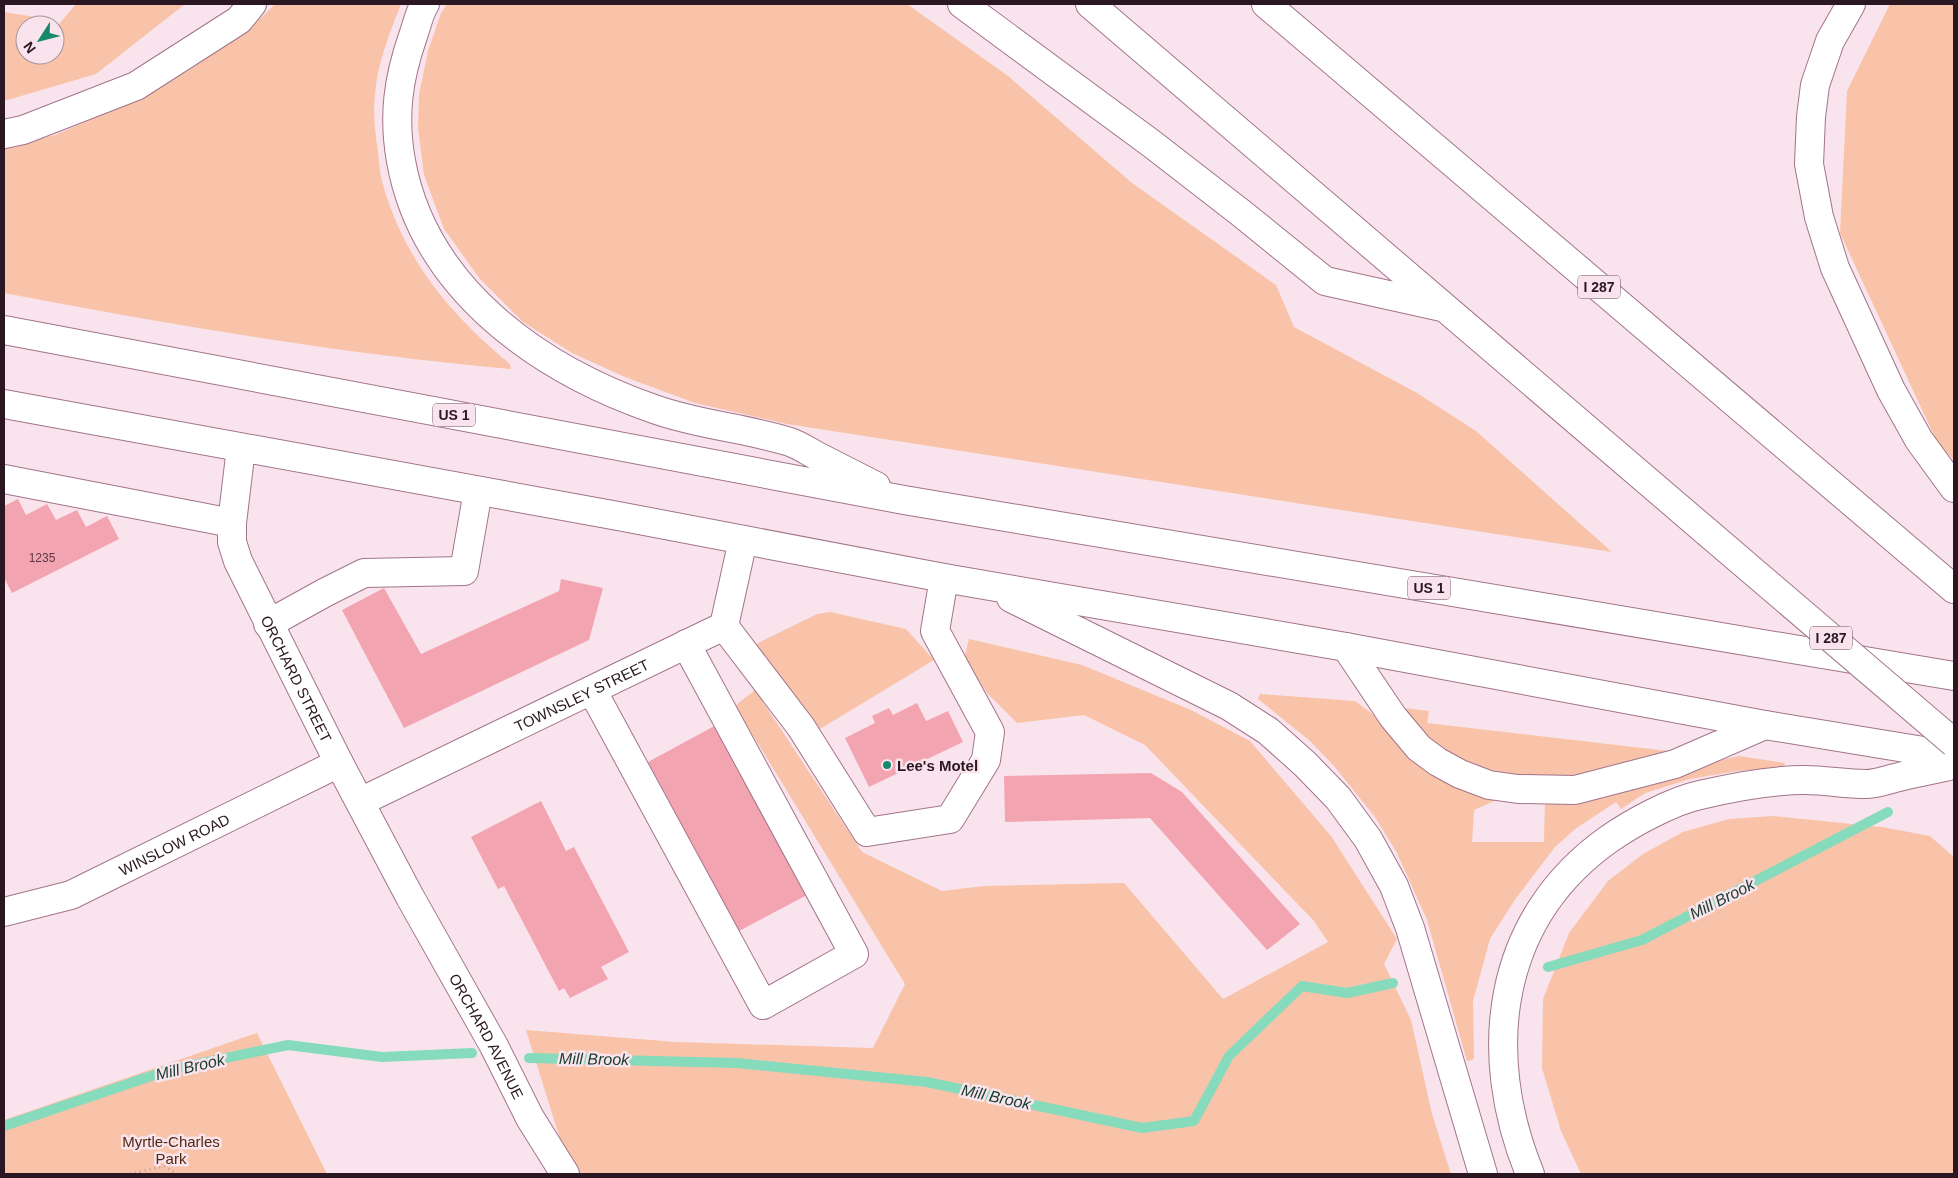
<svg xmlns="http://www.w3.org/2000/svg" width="1958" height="1178" font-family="Helvetica,sans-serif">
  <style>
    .green { fill: #f8c3a8 }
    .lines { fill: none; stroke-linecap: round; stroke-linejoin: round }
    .stream { stroke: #86dbbc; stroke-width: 10 }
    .building { fill: #f3a4b1 }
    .minor-casing { stroke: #a2748a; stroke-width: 30 }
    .highway-casing { stroke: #a2748a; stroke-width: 30 }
    .path { stroke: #b39fa8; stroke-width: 3; stroke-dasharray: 1 4; stroke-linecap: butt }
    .minor { stroke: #fff; stroke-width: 28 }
    .highway { stroke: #fff; stroke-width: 28 }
    .highway-bridge-casing { stroke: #a2748a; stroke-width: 30; stroke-linecap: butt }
    .highway-bridge { stroke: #fff; stroke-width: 28 }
    .poi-dot { fill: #16896a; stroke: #f9e4ed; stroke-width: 2 }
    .labels { text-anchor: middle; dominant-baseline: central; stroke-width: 5; stroke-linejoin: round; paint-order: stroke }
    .number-label { font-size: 12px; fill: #5c3a45 }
    .shield { fill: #f9e4ed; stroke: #68545e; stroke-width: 1 }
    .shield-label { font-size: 14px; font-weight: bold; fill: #2a1721 }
    .street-label { font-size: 15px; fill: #2a1721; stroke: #f9e4ed }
    .poi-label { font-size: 15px; font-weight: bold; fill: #2a1721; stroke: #f9e4ed; text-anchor: start }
    .park-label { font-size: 15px; fill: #53270d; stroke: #f9e4ed }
    .water-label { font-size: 16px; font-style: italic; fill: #1a4033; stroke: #f9e4ed }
  </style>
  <rect width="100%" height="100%" fill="#f9e4ed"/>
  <path class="green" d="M 76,4 L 185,4 L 96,74 L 4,101 L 4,12 L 35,17 L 47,25 L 25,25 L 25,55 L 55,55 L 55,29 Z
    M 275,4 L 401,4 C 390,32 377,64 375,95 C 373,113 375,133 378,151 C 379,162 380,175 383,185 C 405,261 450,314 510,364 L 511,369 C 341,354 171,325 4,293 L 4,149 L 55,135 L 136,100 L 191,69 L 263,16 Z
    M 447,4 L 907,4 L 1008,76 L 1132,183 L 1276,285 L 1294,327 L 1417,393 L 1476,431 L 1612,552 L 787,424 L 695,403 L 625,377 L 572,353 L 523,322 L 480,279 L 444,229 L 424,175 L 418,128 L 419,95 L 428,51 L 441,13 Z
    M 1890,4 L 1954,4 L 1954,460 L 1938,444 L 1840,233 L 1847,91 Z
    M 830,612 L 906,629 L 934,660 L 820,729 L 799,713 L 752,646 L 817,614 Z
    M 969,639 L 1082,665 L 1191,710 L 1250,741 L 1331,836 L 1397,939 L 1384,964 L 1411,1020 L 1432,1114 L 1451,1174 L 571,1174 L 526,1030 L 676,1042 L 873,1048 L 905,984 L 735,706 L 755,690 L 862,852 L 942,891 L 984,886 L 1124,883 L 1223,999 L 1328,942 L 1314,921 L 1145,745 L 1084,715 L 1017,723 L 987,693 L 964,659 Z
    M 1260,694 L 1355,701 L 1382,721 L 1505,796 L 1474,810 L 1472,842 L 1544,842 L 1545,798 L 1739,756 L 1785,763 L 1784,768 L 1737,771 L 1690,779 L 1645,793 L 1621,809 L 1616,802 L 1575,829 L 1555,847 L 1514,901 L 1490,939 L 1473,1001 L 1474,1059 L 1467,1061 L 1427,920 L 1397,853 L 1375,817 L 1334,766 L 1310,741 L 1258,699 Z
    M 1404,708 L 1429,711 L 1427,723 L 1668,751 L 1667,757 L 1575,781 L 1520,780 L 1451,759 L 1407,720 Z
    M 1773,816 L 1882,827 L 1930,836 L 1954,857 L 1954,1174 L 1581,1174 L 1561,1131 L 1542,1068 L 1543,999 L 1569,933 L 1608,881 L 1643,854 L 1683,832 L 1729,819 Z
    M 257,1033 L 327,1174 L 4,1174 L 4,1120 Z"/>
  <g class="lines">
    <path class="stream" d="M 1548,967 L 1642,940 L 1888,812
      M 529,1058 L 737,1063 L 927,1082 L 1142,1128 L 1194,1121 L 1229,1056 L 1302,986 L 1347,993 L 1393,983
      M 4,1126 L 169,1070 L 288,1045 L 382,1057 L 472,1053"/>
  </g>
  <path class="building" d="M 18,499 L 26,515 L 47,504 L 56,520 L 77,510 L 86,527 L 107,516 L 119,539 L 12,593 L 4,578 L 4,506 Z
    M 561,579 L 603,588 L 589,640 L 404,728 L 342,610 L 384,588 L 421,654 L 559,591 Z
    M 917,703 L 926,721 L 948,711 L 963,742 L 869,787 L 845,738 L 875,723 L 872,716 L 889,708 L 893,715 Z
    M 718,724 L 809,894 L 739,931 L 648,762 Z
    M 1151,773 L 1182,792 L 1300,924 L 1267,950 L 1150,818 L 1005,822 L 1004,776 Z
    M 541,801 L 566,851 L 574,847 L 629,952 L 601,967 L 608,979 L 570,998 L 564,988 L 559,991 L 504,886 L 498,889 L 471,837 Z"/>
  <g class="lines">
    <defs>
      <g id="minor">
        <path id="s1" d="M 241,448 L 232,523 L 232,542 L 238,561 L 339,763 L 410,897 L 494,1046 L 530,1118 L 565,1174"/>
        <path d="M 4,479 L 232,523"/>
        <path d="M 268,624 L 326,592 L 364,573 L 464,571 L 478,491"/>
        <path d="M 724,626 L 801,727 L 867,832 L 950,819 L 986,760 L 990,732 L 935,631 L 944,578"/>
        <path d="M 1346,647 L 1393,717 L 1419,748 L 1438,762 L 1460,774 L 1489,785 L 1518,789 L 1575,790 L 1675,764 L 1765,725"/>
        <path d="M 592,690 L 763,1005 L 854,954 L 686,644"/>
        <path id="s2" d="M 360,802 L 724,626 L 743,540"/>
        <path id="s3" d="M 4,912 L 71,895 L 339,763"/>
      </g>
      <path id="highway" d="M 425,4 C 419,13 417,25 413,36 C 398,79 393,116 401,161 C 424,289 539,369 654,409 C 698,425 746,428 790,442 C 799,445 808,451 817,456 C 837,466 856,476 876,486
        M 962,4 L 1152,144 L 1241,213 L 1325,281 L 1442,307
        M 1090,4 L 1707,532
        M 1266,4 L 1954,589
        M 1851,4 L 1830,41 L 1815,85 L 1811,117 L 1809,164 L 1819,217 L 1835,268 L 1891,390 L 1919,440 L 1954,488
        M 4,134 L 23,130 L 136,86 L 239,20 L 252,4
        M 4,330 L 904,500 L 1954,676
        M 4,404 L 618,516 L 944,578 L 1346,647 L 1765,725 L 1954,756
        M 1011,598 L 1229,706 L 1268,731 L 1305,764 L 1338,798 L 1368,839 L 1394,886 L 1410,928 L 1483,1174
        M 1530,1174 C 1480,1052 1496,919 1609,839 C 1632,823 1672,801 1700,795 C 1734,787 1771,780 1805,780 C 1825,780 1845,784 1866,784 C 1875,784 1886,780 1895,778 C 1915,773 1935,769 1954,765"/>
    </defs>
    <use href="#minor" class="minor-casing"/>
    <use href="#highway" class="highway-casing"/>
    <path class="path" d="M 130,1174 L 164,1166 L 177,1174"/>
    <use href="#minor" class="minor"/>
    <use href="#highway" class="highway"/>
    <defs>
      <path id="highway-bridge" d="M 1707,532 L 1954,743"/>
    </defs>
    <use href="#highway-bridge" class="highway-bridge-casing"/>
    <use href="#highway-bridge" class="highway-bridge"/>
  </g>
  <circle class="poi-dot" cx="887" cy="765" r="5"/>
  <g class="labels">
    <g class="number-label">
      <text x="42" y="558">1235</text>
    </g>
    <g class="shield">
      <rect x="1578" y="275.5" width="42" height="23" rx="4"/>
      <rect x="433" y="403.5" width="42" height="23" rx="4"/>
      <rect x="1408" y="576.5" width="42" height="23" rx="4"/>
      <rect x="1810" y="626.5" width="42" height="23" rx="4"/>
    </g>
    <g class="shield-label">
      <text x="1599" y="287">I 287</text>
      <text x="454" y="415">US 1</text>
      <text x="1429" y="588">US 1</text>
      <text x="1831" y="638">I 287</text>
    </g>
    <g class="street-label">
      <text stroke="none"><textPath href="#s1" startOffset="246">ORCHARD STREET</textPath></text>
      <text stroke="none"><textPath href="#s2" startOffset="246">TOWNSLEY STREET</textPath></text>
      <text stroke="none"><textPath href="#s3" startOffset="184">WINSLOW ROAD</textPath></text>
      <text stroke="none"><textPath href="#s1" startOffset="651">ORCHARD AVENUE</textPath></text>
    </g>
    <g class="poi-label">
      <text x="897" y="765">Lee's Motel</text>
    </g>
    <g class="park-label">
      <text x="171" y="1141">Myrtle-Charles<tspan x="171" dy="17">Park</tspan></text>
    </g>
    <g class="water-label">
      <text transform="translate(1722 899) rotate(-27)">Mill Brook</text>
      <text transform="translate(594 1059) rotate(1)">Mill Brook</text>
      <text transform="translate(190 1067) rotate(-13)">Mill Brook</text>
      <text transform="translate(996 1097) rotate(12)">Mill Brook</text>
    </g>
  </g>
  <rect width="1958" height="1178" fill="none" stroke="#2a1721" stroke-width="10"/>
  <g transform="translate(40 40) rotate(234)"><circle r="24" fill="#f9e4ed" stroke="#a6929b"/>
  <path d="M0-4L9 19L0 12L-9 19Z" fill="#16896a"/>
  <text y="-8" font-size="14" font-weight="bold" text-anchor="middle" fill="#2a1721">N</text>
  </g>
</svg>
